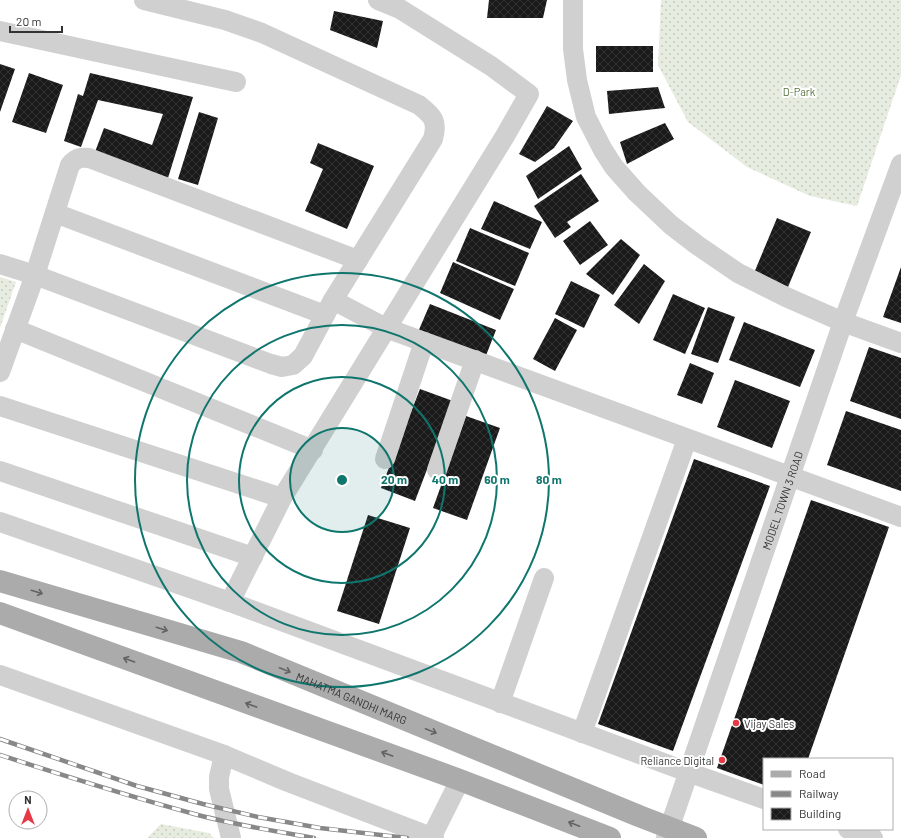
<svg xmlns="http://www.w3.org/2000/svg" width="901" height="838" font-family="Barlow,sans-serif">
  <style>
    .grass { fill: url(#grass-dots) }
    .building { fill: url(#building-cross-hatch) }
    .lines { fill: none; stroke-linecap: round; stroke-linejoin: round }
    .minor { stroke: #d0d0d0; stroke-width: 20 }
    .major { stroke: #ababab; stroke-width: 22 }
    .rail-casing { stroke: #888; stroke-width: 4.5 }
    .rail { stroke: #fff; stroke-width: 3; stroke-dasharray: 9; stroke-linecap: butt }
    .oneway { stroke: #636363 }
    .ring { fill: none; stroke: #0f766e; stroke-width: 2 }
    .poi-dot { fill: #e63946; stroke: #fff; stroke-width: 1.5 }
    .labels { text-anchor: middle; dominant-baseline: central; stroke-width: 4; stroke-linejoin: round; paint-order: stroke }
    .park-label { font-size: 11px; fill: #56703f; stroke: #fff }
    .street-label { font-size: 11px; fill: #333; stroke: #fff }
    .poi-label { font-size: 11px; fill: #333; stroke: #fff; text-anchor: start }
    .centre { fill: #0f766e; stroke: #fff; stroke-width: 2 }
    .ring-label { font-size: 12px; text-anchor: middle; font-weight: bold; fill: #0f766e; stroke: #fff; stroke-width: 4; stroke-linejoin: round; paint-order: stroke }
  </style>
  <defs>
    <pattern id="grass-dots" width="8" height="8" patternUnits="userSpaceOnUse"><rect width="8" height="8" fill="#e6ecdf"/><path d="M2 2h.1M6 6h.1" fill="none" stroke="#c6cbc0" stroke-width="1.8" stroke-linecap="round"/></pattern>
    <pattern id="building-cross-hatch" width="8" height="8" patternUnits="userSpaceOnUse"><rect width="8" height="8" fill="#1a1a1a"/><path d="M0 0l8 8M0 8l8-8" fill="none" stroke="#333"/></pattern>
  </defs>
  <rect width="100%" height="100%" fill="#fff"/>
  <path class="grass" d="M 661,0 L 901,0 L 901,75 L 857,206 L 810,196 L 747,167 L 688,122 L 658,65 Z
    M 0,277 L 16,282 L 0,328 Z
    M 161,824 L 209,833 L 214,838 L 147,838 Z"/>
  <path class="building" d="M 489,0 L 547,0 L 543,18 L 487,18 Z
    M 334,11 L 383,21 L 377,48 L 330,30 Z
    M 596,46 L 653,46 L 653,72 L 596,72 Z
    M 0,64 L 15,69 L 0,112 Z
    M 29,73 L 63,85 L 46,133 L 12,122 Z
    M 90,73 L 193,97 L 168,178 L 95,152 L 104,128 L 152,145 L 163,114 L 98,100 L 81,147 L 64,141 L 78,94 L 83,96 Z
    M 658,87 L 665,108 L 609,114 L 607,91 Z
    M 547,106 L 573,121 L 554,148 L 535,162 L 519,154 Z
    M 199,112 L 218,118 L 198,185 L 178,179 Z
    M 665,123 L 674,139 L 627,164 L 620,142 Z
    M 318,143 L 374,166 L 347,229 L 305,211 L 323,169 L 310,163 Z
    M 569,146 L 582,169 L 538,199 L 526,176 Z
    M 581,174 L 599,201 L 567,222 L 571,227 L 555,238 L 534,206 Z
    M 494,201 L 542,222 L 530,249 L 481,229 Z
    M 777,218 L 811,232 L 788,287 L 754,273 Z
    M 590,221 L 608,245 L 580,265 L 563,241 Z
    M 470,228 L 529,253 L 515,286 L 456,261 Z
    M 621,239 L 640,255 L 613,295 L 586,274 Z
    M 453,262 L 514,289 L 500,320 L 440,293 Z
    M 644,264 L 665,281 L 639,324 L 614,305 Z
    M 901,267 L 901,323 L 883,317 Z
    M 571,281 L 600,295 L 584,328 L 555,314 Z
    M 673,294 L 705,308 L 685,354 L 653,340 Z
    M 430,304 L 496,330 L 485,358 L 418,332 Z
    M 708,307 L 735,317 L 718,363 L 691,354 Z
    M 555,318 L 577,330 L 555,371 L 533,359 Z
    M 744,322 L 815,350 L 800,387 L 729,360 Z
    M 869,347 L 901,358 L 901,419 L 850,401 Z
    M 690,363 L 714,373 L 702,404 L 677,395 Z
    M 735,380 L 790,401 L 772,448 L 717,427 Z
    M 420,389 L 453,401 L 415,501 L 381,488 Z
    M 846,411 L 901,430 L 901,491 L 827,465 Z
    M 466,416 L 500,428 L 467,520 L 433,508 Z
    M 694,459 L 770,486 L 673,751 L 598,724 Z
    M 811,500 L 889,527 L 808,759 L 764,759 L 764,785 L 717,768 Z
    M 368,515 L 410,528 L 379,624 L 337,611 Z"/>
  <g class="lines">
    <g class="minor">
      <path d="M 573,0 L 573,49 L 577,80 L 586,117 L 603,150 L 614,167 L 637,193 L 671,225 L 697,245 L 738,273 L 786,297 L 843,322 L 901,343"/>
      <path d="M 0,31 L 236,82"/>
      <path d="M 55,213 L 325,315"/>
      <path d="M 0,264 L 35,275 L 271,364 L 282,367 L 293,365 L 303,356 L 333,300 L 433,139 C 438,121 433,116 419,105 L 262,33 L 225,20 L 144,0"/>
      <path d="M 333,300 L 386,328 L 901,517"/>
      <path d="M 15,329 L 313,450"/>
      <path d="M 0,372 L 35,275 L 70,165 C 76,158 80,157 89,158 L 358,260"/>
      <path d="M 0,406 L 282,498"/>
      <path d="M 385,459 L 424,342"/>
      <path d="M 437,470 L 475,360"/>
      <path d="M 0,471 L 253,557"/>
      <path d="M 0,522 L 230,602 L 688,772 L 764,799"/>
      <path d="M 230,602 L 282,498 L 505,136 L 529,94 L 491,66 L 400,9 L 378,0"/>
      <path d="M 0,675 L 224,755 L 288,782 L 434,838"/>
      <path d="M 500,703 L 544,578"/>
      <path d="M 582,733 L 687,439"/>
      <path d="M 224,755 L 219,777 L 219,789 L 231,838"/>
      <path d="M 848,829 L 873,838"/>
      <path d="M 431,838 L 460,780"/>
      <path id="s1" d="M 666,838 L 843,322 L 901,164"/>
    </g>
    <g class="major">
      <path id="s2" d="M 0,581 L 241,652 L 639,816 L 696,838"/>
      <path d="M 0,613 L 460,780 L 610,838"/>
    </g>
    <defs>
      <path id="rail" d="M 0,739 L 137,786 L 203,804 L 258,817 L 320,828 L 407,838
        M 0,755 C 65,776 131,797 198,815 C 236,825 275,831 314,838"/>
    </defs>
    <use href="#rail" class="rail-casing"/>
    <use href="#rail" class="rail"/>
  </g>
  <defs><path id="oneway-shaft" d="M-6 0H5M1.5-3L5.5 0L1.5 3" fill="none" stroke-width="1.6" stroke-linecap="round" stroke-linejoin="round"/></defs>
  <g class="oneway">
    <use href="#oneway-shaft" transform="translate(37 592) rotate(17)"/>
    <use href="#oneway-shaft" transform="translate(162 629) rotate(17)"/>
    <use href="#oneway-shaft" transform="translate(129 660) rotate(-160)"/>
    <use href="#oneway-shaft" transform="translate(285 670) rotate(22)"/>
    <use href="#oneway-shaft" transform="translate(251 705) rotate(-160)"/>
    <use href="#oneway-shaft" transform="translate(431 731) rotate(22)"/>
    <use href="#oneway-shaft" transform="translate(387 754) rotate(-160)"/>
    <use href="#oneway-shaft" transform="translate(574 824) rotate(-159)"/>
  </g>
  <circle cx="342" cy="480" r="52" fill="#0f766e" fill-opacity=".12"/>
  <g class="ring">
    <circle cx="342" cy="480" r="52"/>
    <circle cx="342" cy="480" r="103"/>
    <circle cx="342" cy="480" r="155"/>
    <circle cx="342" cy="480" r="207"/>
  </g>
  <g class="poi-dot">
    <circle cx="736" cy="723" r="4"/>
    <circle cx="722" cy="760" r="4"/>
  </g>
  <g class="labels">
    <g class="park-label">
      <text x="799" y="91">D-Park</text>
    </g>
    <g class="street-label">
      <text stroke="none"><textPath href="#s1" startOffset="357">MODEL TOWN 3 ROAD</textPath></text>
      <text stroke="none"><textPath href="#s2" startOffset="371">MAHATMA GANDHI MARG</textPath></text>
    </g>
    <g class="poi-label">
      <text x="744" y="723">Vijay Sales</text>
      <text x="714" y="760" text-anchor="end">Reliance Digital</text>
    </g>
  </g>
  <circle cx="342" cy="480" r="6" class="centre"/>
  <g class="ring-label">
    <text x="394" y="484">20 m</text>
    <text x="445" y="484">40 m</text>
    <text x="497" y="484">60 m</text>
    <text x="549" y="484">80 m</text>
  </g>
  <rect x="763" y="758" width="130" height="72" fill="#ffffff" stroke="#adadad"/>
  <rect x="771" y="771" width="20" height="6" fill="#ababab" stroke="#adadad"/>
  <text x="799" y="778" font-size="12" fill="#333333">Road</text>
  <rect x="771" y="791" width="20" height="6" fill="#888888" stroke="#adadad"/>
  <text x="799" y="798" font-size="12" fill="#333333">Railway</text>
  <rect x="771" y="808" width="20" height="12" fill="url(#building-cross-hatch)" stroke="#adadad"/>
  <text x="799" y="818" font-size="12" fill="#333333">Building</text>
  <g transform="translate(28 810)"><circle r="19" fill="#ffffff" stroke="#adadad"/>
  <path d="M0-3L7 15L0 10L-7 15Z" fill="#e63946"/>
  <text y="-6" font-size="11" font-weight="bold" text-anchor="middle" fill="#333333">N</text>
  </g>
  <path d="M10 26v6h52v-6" fill="none" stroke="#333333" stroke-width="2"/>
  <text x="16" y="26" font-size="12" fill="#333333" stroke="#ffffff" stroke-width="3" paint-order="stroke">20 m</text>
</svg>
